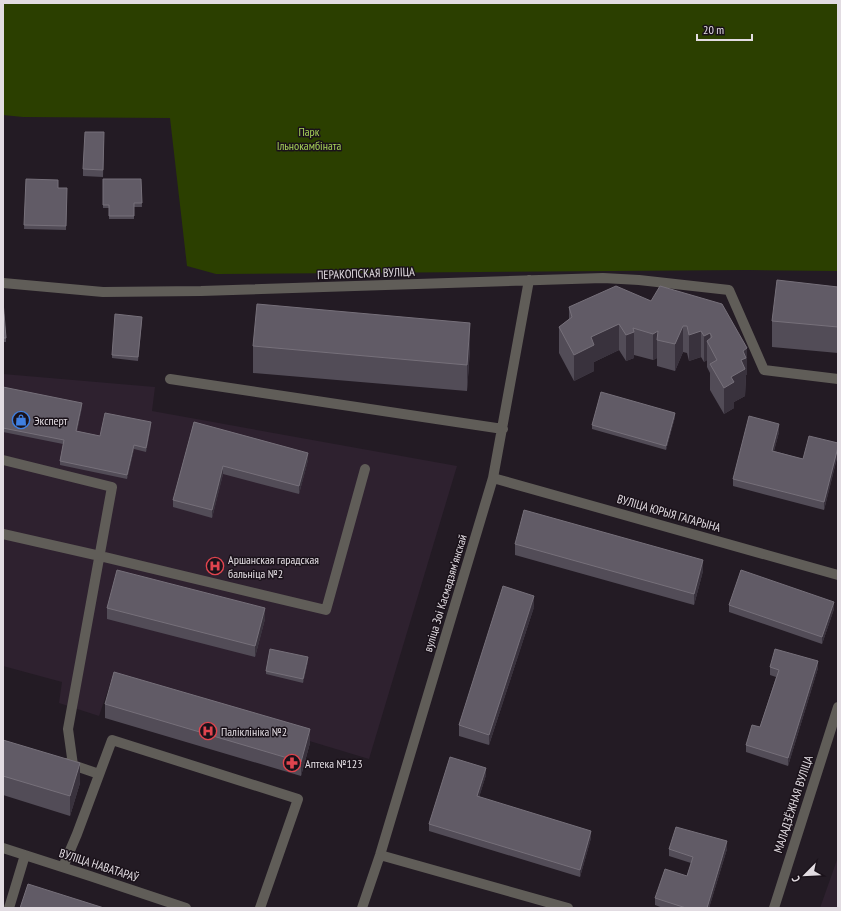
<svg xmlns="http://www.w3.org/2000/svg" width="841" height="911" font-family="'PT Sans Narrow',sans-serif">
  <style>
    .built { fill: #2e212f }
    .green { fill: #2b3f00 }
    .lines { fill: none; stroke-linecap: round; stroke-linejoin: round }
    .minor { stroke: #605d58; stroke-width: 10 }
    .wall { fill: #524c57 }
    .shaded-wall { fill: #39323d }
    .building { fill: #615b66; stroke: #76707a }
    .labels { text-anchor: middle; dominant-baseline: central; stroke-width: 3; stroke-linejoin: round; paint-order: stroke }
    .park-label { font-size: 12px; fill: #a7d259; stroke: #1a121a }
    .street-label { font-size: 12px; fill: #e2dce2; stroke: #1a121a }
    .poi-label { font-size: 12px; fill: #e2dce2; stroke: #1a121a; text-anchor: start }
  </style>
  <rect width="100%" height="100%" fill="#231b24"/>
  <path class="built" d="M 3,374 L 155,387 L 152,411 L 457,466 L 369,759 L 111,681 L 99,716 L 59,703 L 62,682 L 3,666 Z
    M 838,857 L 838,908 L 820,908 Z"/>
  <path class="green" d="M 3,3 L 838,3 L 838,271 L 748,270 L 216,274 L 187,266 L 170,118 L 23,117 L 3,115 Z"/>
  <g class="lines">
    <path class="minor" d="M 3,283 L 103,292 L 201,291 L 603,278 L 639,280 L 729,290 L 764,370 L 838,379
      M 170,379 L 503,429
      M 3,460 L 112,487 L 68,729 L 73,765
      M 493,478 L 838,575
      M 3,534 L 100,556 L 326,610 L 365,469
      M 67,763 L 99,774
      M 3,848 L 90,876 L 186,908
      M 380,855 L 568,908
      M 63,867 L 77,834 L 112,740 L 298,799 L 260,908
      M 9,908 L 25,855
      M 362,908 L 380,855 L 493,478 L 529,280
      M 774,908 L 838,707"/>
  </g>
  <path class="wall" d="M 104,140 L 103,177 L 83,176 L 83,169 Z
    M 26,179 L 58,188 L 67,188 L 66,230 L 24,229 Z
    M 103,179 L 141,179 L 142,207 L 134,207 L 134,219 L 109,219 L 109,208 L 103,208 Z
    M 838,287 L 838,353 L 772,347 L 772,321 Z
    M 3,301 L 6,338 L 6,342 L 3,342 Z
    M 651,301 L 722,304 L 747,374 L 746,375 L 745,396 L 734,402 L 734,408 L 724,414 L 710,390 L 710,373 L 707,367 L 707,360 L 704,362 L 701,357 L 689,361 L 687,353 L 683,352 L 675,371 L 657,366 L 657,358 L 653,360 L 634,355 L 634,358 L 626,361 L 619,350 L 594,362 L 594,371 L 574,381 L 559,353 L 559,327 L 569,319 L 569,307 Z
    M 142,321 L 138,361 L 112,358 L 112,355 Z
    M 253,346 L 470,349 L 467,391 L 253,373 Z
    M 3,387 L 82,407 L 77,431 L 100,436 L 151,426 L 146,452 L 134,449 L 127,479 L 60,465 L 60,461 L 63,444 L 3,432 Z
    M 675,417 L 666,450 L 592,429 L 592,425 Z
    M 194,422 L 308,460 L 299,494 L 223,474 L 212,518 L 173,507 L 173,500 Z
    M 779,432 L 774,451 L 803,459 L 838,443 L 838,454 L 824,510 L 733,486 L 733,479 Z
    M 515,544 L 703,571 L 694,605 L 515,555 Z
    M 729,605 L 834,609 L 822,644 L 729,612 Z
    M 534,607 L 489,745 L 459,736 L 459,725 Z
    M 107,608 L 265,619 L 255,657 L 107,619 Z
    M 308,661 L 303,683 L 266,674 L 266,671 Z
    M 770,667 L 818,668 L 788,766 L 746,752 L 746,745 L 760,727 L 776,677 L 770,675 Z
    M 105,704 L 310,743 L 301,776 L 105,718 Z
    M 3,740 L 80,783 L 70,816 L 3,795 Z
    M 486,775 L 479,797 L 591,838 L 580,877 L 429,831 L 429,824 Z
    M 669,849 L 727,849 L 709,908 L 663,908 L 655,905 L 655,898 L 687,876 L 691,863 L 669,856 Z"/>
  <path class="shaded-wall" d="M 470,323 L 470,349 L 467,391 L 467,365 Z
    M 619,324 L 619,350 L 594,362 L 594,371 L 574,381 L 574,355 L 591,337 Z
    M 683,326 L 683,352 L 675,371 L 675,344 Z
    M 658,331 L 657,340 L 657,358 L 653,360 L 653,334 Z
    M 701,331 L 701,357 L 689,361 L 689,335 Z
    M 634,332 L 634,358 L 626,361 L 626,335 Z
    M 710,333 L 710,345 L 707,341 L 707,360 L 704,362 L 704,336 Z
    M 747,348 L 747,374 L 746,375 L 745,396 L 734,402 L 734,408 L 724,414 L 724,388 L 731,377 L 741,360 L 743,351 Z
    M 82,403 L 82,407 L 76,435 L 76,431 Z
    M 675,413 L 675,417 L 666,450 L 666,446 Z
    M 151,422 L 151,426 L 146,452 L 146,448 Z
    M 779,424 L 779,432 L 772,458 L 772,451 Z
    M 134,445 L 134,449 L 127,479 L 127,475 Z
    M 838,447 L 838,454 L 824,510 L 824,502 Z
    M 308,453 L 308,460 L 299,494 L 299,486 Z
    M 223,466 L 223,474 L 212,518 L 212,510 Z
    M 703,560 L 703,571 L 694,605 L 694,594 Z
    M 534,596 L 534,607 L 489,745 L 489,735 Z
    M 834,602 L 834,609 L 822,644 L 822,637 Z
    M 265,608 L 265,619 L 255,657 L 255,646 Z
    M 308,657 L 308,661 L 303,683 L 303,679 Z
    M 818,661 L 818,668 L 788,766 L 788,758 Z
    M 310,729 L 310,743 L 301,776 L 301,762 Z
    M 80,763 L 80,783 L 70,816 L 70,796 Z
    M 486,768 L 486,775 L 477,804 L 477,796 Z
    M 591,831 L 591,838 L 580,877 L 580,870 Z
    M 727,841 L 727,849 L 709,908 L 707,908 Z"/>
  <path class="building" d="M 85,132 L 104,132 L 103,170 L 83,169 Z
    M 26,179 L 58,180 L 58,188 L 67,188 L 66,226 L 24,225 Z
    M 103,179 L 141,179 L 142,203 L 134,203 L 134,216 L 109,216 L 109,205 L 103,205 Z
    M 777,280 L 838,287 L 838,327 L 772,321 Z
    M 616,286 L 651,301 L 660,286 L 722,304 L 747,348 L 743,351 L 746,358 L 741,360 L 745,369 L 731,377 L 734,382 L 724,388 L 710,364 L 717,360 L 707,341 L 712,337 L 710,333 L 704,336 L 701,331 L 689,335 L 687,326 L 683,326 L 675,344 L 657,340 L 658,331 L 653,334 L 633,328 L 634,332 L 626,335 L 619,324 L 591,337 L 594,345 L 574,355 L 559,327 L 572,317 L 569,307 Z
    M 3,301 L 6,338 L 3,338 Z
    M 257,304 L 470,323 L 467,365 L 253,346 Z
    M 115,314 L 142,317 L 138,357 L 112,355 Z
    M 3,387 L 82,403 L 76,431 L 100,436 L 105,413 L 151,422 L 146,448 L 134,445 L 127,475 L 60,461 L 64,440 L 3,428 Z
    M 601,392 L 675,413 L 666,446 L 592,425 Z
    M 749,416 L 779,424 L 772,451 L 803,459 L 809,436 L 838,443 L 838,447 L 824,502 L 733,479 Z
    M 194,422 L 308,453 L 299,486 L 223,466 L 212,510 L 173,500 Z
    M 524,510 L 703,560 L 694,594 L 515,544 Z
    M 117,570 L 265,608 L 255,646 L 107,608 Z
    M 741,570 L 834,602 L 822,637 L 729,605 Z
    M 503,586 L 534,596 L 489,735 L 459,725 Z
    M 270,649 L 308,657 L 303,679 L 266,671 Z
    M 775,649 L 818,661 L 788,758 L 746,745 L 752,725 L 760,727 L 779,670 L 770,667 Z
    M 114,672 L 310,729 L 301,762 L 105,704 Z
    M 3,740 L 80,763 L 70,796 L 3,776 Z
    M 450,757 L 486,768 L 477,796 L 591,831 L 580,870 L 429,824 Z
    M 676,827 L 727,841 L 707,908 L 686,908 L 655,898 L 665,869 L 687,876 L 693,857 L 669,849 Z
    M 28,884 L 104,908 L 20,908 Z"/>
  <defs>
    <symbol id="shop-ring" viewBox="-11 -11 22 22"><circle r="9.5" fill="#1a121a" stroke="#3f7fe0" stroke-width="1.5"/><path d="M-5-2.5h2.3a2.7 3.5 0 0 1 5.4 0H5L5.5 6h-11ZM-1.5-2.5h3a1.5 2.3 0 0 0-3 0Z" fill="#3f7fe0"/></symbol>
    <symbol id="hospital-ring" viewBox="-11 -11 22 22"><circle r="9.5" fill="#1a121a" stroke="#e0444e" stroke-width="1.5"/><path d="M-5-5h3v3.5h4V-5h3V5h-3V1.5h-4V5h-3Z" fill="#e0444e"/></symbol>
    <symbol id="pharmacy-ring" viewBox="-11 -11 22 22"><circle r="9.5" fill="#1a121a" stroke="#e0444e" stroke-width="1.5"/><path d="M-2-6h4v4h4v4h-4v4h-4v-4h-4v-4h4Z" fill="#e0444e"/></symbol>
  </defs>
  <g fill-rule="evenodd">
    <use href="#shop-ring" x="11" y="410" width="20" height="20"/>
    <use href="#hospital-ring" x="205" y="556" width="20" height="20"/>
    <use href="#hospital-ring" x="198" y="721" width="20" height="20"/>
    <use href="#pharmacy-ring" x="282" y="753" width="20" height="20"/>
  </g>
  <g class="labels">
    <g class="park-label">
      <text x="309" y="131">Парк<tspan x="309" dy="14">Ільнокамбіната</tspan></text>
    </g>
    <g class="street-label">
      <text transform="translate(366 273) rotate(-2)">ПЕРАКОПСКАЯ ВУЛІЦА</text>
      <text transform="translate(669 513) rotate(16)">ВУЛІЦА ЮРЫЯ ГАГАРЫНА</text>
      <text transform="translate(445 593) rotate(-73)">вуліца Зоі Касмадзямʼянскай</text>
      <text transform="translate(793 804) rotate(-72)">МАЛАДЗЁЖНАЯ ВУЛІЦА</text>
      <text transform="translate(99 865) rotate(18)">ВУЛІЦА НАВАТАРАЎ</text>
    </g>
    <g class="poi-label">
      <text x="34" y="420">Эксперт</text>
      <text x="228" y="559">Аршанская гарадская<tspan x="228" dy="14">бальніца №2</tspan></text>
      <text x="221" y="731">Паліклініка №2</text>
      <text x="305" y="763">Аптека №123</text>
    </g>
  </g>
  <rect width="841" height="911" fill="none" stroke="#e2dce2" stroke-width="8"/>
  <g transform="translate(805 875) rotate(246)" stroke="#1a121a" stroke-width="3" paint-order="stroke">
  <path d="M0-3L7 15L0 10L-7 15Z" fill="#e2dce2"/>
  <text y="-6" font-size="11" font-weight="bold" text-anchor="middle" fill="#e2dce2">С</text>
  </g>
  <path d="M697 34v6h55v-6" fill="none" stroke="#e2dce2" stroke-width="2"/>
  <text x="703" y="34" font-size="12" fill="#e2dce2" stroke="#1a121a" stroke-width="3" paint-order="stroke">20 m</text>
</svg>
